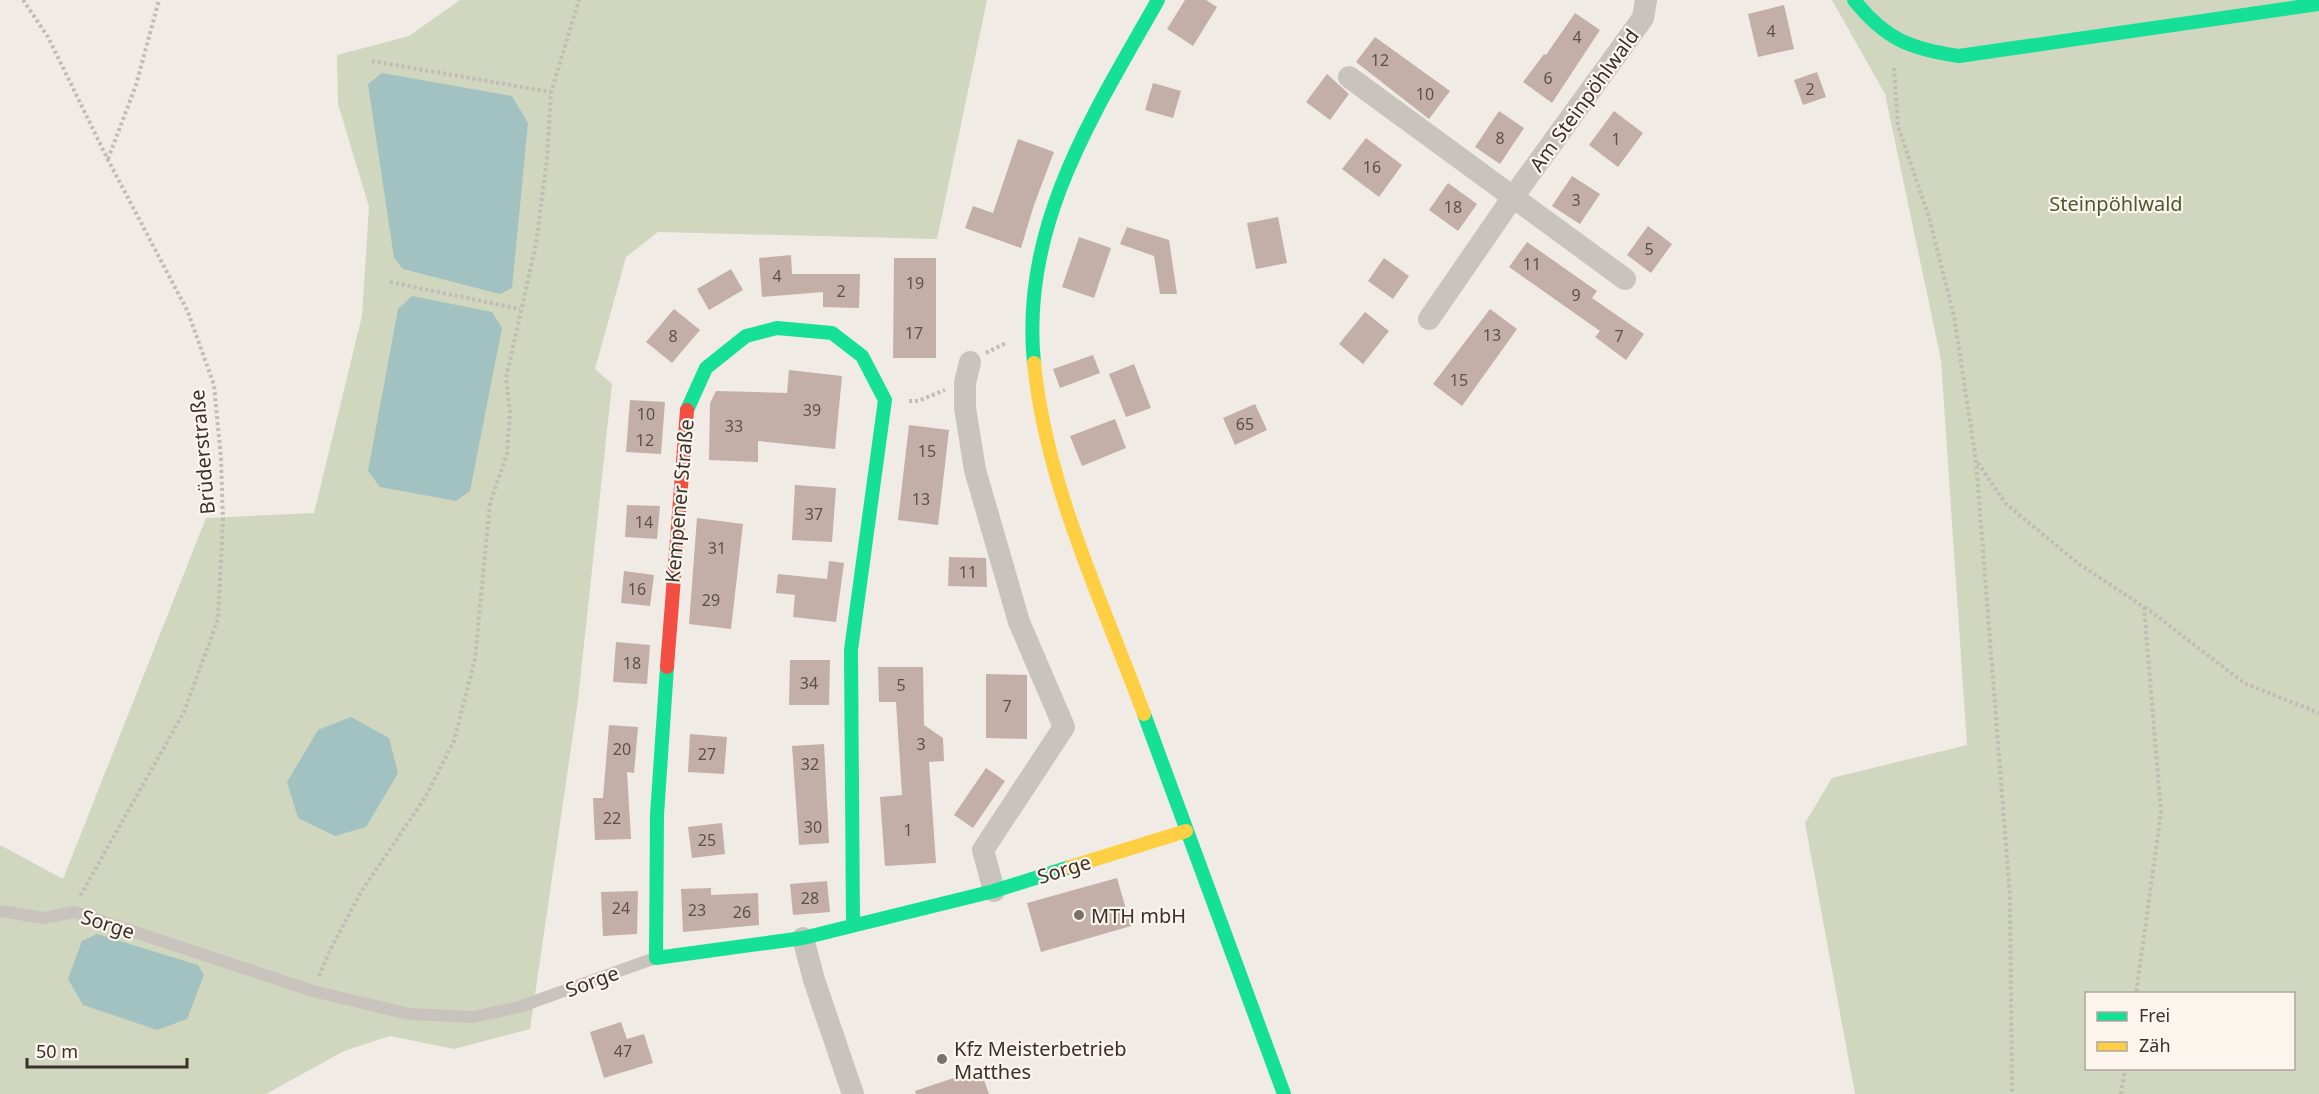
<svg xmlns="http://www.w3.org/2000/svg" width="2319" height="1094" font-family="'Noto Sans',sans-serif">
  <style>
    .green { fill: #d1d6bf; fill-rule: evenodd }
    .water { fill: #a1c2c1 }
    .building { fill: #c3afa7 }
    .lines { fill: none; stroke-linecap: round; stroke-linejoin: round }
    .path { stroke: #c2bbb6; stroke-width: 4; stroke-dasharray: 3 3; stroke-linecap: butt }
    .lane { stroke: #c9c3be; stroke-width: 12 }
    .street { stroke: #c9c3be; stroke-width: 22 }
    .fast { stroke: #16e098; stroke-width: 14 }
    .slow { stroke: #ffcf43; stroke-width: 14 }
    .jam { stroke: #f24e42; stroke-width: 14 }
    .poi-dot { fill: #7a716c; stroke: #fbf5ee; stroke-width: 2 }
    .labels { text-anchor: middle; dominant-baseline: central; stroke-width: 4.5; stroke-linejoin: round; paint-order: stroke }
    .number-label { font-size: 16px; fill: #5d504a }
    .street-label { font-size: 20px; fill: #3b302b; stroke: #fbf5ee }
    .park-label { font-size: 20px; fill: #4a5a2e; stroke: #fbf5ee }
    .poi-label { font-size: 20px; fill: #3b302b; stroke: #fbf5ee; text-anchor: start }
  </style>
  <rect width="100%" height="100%" fill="#f0ebe5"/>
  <path class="green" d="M 460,0 L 987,0 L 937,239 L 658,232 L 626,257 L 595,369 L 612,384 L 578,700 L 530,1029 L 454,1049 L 390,1036 L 344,1051 L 266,1094 L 0,1094 L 0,845 L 63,879 L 206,518 L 314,513 L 362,316 L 369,207 L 338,104 L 337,55 L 409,36 Z
    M 1832,0 L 2319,0 L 2319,1094 L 1855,1094 L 1805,823 L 1832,778 L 1967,745 L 1941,360 L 1885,94 ZM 2086,994 L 2294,994 L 2294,1068 L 2086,1068 Z"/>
  <path class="water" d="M 382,73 L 512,96 L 528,123 L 512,288 L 500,294 L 403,269 L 394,258 L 368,84 Z
    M 412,296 L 492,312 L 502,328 L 470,491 L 456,501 L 380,487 L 368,471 L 398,309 Z
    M 351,717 L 389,738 L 398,773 L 366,827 L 335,836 L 298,818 L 287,782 L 318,730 Z
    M 97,934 L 198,965 L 204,975 L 187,1019 L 157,1030 L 83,1005 L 68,979 L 82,941 Z"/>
  <path class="building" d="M 1185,0 L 1206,0 L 1217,7 L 1193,46 L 1167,29 Z
    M 1784,5 L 1794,49 L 1758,57 L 1748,14 Z
    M 1575,13 L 1600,30 L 1552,103 L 1523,82 L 1544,54 L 1546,55 Z
    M 1375,37 L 1450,91 L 1429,119 L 1356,62 Z
    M 1817,72 L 1826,97 L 1803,105 L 1794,80 Z
    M 1327,74 L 1349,94 L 1330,120 L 1306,102 Z
    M 1153,83 L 1181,91 L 1173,118 L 1145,110 Z
    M 1499,111 L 1524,128 L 1500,164 L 1475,147 Z
    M 1614,111 L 1643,133 L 1618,167 L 1589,145 Z
    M 1366,138 L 1402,165 L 1379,197 L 1342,169 Z
    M 1018,139 L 1054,152 L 1034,205 L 1021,248 L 965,228 L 973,206 L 993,213 Z
    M 1572,176 L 1600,194 L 1580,224 L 1552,206 Z
    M 1448,183 L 1477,204 L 1458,231 L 1429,210 Z
    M 1278,217 L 1287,263 L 1256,269 L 1247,223 Z
    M 1648,226 L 1672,244 L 1651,273 L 1627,255 Z
    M 1127,227 L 1169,240 L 1177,294 L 1160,294 L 1154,256 L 1120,244 Z
    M 1079,237 L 1111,248 L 1094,298 L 1062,287 Z
    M 1527,242 L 1597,291 L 1592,298 L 1644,334 L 1626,360 L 1595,337 L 1600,331 L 1509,267 Z
    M 791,255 L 792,274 L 860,274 L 859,308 L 823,307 L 823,292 L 762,297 L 759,258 Z
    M 894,258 L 936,258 L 936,358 L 893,358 Z
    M 1384,258 L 1409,276 L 1393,299 L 1368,281 Z
    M 731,269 L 743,290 L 709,310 L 697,289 Z
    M 674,309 L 700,330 L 672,363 L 646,342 Z
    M 1490,309 L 1517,329 L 1462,406 L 1433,384 Z
    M 1365,312 L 1389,331 L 1363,364 L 1339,344 Z
    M 1093,355 L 1100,373 L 1060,388 L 1053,369 Z
    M 1134,364 L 1151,408 L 1126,417 L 1109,374 Z
    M 789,370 L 842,376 L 835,449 L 758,441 L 758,462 L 709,460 L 710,403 L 716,391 L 787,393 Z
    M 630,400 L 665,402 L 661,454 L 626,452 Z
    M 1255,404 L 1267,430 L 1235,445 L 1223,418 Z
    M 1115,419 L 1126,448 L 1082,466 L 1070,436 Z
    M 909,425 L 949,430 L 938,525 L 898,520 Z
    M 795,485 L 836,488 L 832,542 L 792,540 Z
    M 627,505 L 660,506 L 657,539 L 625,537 Z
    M 697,518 L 743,524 L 731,629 L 689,624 Z
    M 949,557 L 986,558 L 987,587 L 948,586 Z
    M 829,561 L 844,563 L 836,622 L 793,617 L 795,595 L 776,593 L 778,574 L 827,579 Z
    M 624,571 L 654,575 L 650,606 L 621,603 Z
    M 616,642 L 650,645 L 647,684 L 613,682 Z
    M 790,660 L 830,660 L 829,705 L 789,705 Z
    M 878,667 L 923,667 L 924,725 L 943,738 L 944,761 L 929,762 L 936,863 L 885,866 L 880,797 L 902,795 L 896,702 L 879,702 Z
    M 986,674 L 1027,675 L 1027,739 L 986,738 Z
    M 609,725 L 638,727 L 634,773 L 627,772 L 631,839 L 595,840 L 593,798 L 603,798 Z
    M 690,734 L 727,737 L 724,774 L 688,772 Z
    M 824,744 L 829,843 L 799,845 L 792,746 Z
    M 986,768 L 1005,781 L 973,828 L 954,815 Z
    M 722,823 L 725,854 L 692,858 L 688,827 Z
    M 1117,878 L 1131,926 L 1041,952 L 1027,903 Z
    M 827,881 L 830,912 L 793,915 L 790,884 Z
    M 711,888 L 711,895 L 758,893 L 759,925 L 683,932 L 681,889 Z
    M 638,891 L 637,934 L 603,936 L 601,892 Z
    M 621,1022 L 627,1039 L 644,1034 L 653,1063 L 604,1078 L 590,1032 Z
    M 980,1069 L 989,1094 L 916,1094 L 915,1091 Z"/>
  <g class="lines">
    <path class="path" d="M 23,0 L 48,37 L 108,160 L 188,312 L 214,385 L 221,459 L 223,521 L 218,619 L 184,712 L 79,898
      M 372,61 L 551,92
      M 1894,68 L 1898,126 L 1928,214 L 1954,316 L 1976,461 L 2010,896 L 2012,1094
      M 108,159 L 136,85 L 159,0
      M 390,282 L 520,309
      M 986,353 L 1006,343
      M 909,401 L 918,401 L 945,390
      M 1978,463 L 2006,504 L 2079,564 L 2144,607 L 2161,812 L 2136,994
      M 2145,607 L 2244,683 L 2319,713
      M 319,976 L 330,950 L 361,892 L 426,796 L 454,741 L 475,659 L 490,503 L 507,454 L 510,411 L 506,378 L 536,244 L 547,159 L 551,92 L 579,0
      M 2121,1094 L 2125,1068"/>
    <path class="lane" d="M 0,911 L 43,918 L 74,912 L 313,991 L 409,1014 L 473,1017 L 519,1007 L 655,958"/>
    <path class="street" d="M 1349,77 L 1625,279
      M 1429,319 L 1513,197 L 1643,18 L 1646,0
      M 970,362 L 965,383 L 965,408 L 975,470 L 1019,622 L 1064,727 L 983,850 L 994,891
      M 803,938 L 814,980 L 853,1094"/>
    <path class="fast" d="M 1854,0 C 1885,39 1910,49 1959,56 L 2319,4
      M 1034,363 C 1020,226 1093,115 1158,0
      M 687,410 L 706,368 L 746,336 L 777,328 L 832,333 L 862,356 L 885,400 L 851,650 L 853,924
      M 667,667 L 657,815 L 656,958 L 803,938 L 994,891 L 1070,867
      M 1144,714 L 1284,1094"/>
    <path class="slow" d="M 1034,363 C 1046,485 1102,601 1144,714
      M 1070,867 L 1186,831"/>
    <path class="jam" d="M 667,667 L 687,410"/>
  </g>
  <g class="poi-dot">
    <circle cx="1079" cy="915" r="6"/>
    <circle cx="942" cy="1059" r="6"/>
  </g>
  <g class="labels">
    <g class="number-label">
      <text x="1771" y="31">4</text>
      <text x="1577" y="37">4</text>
      <text x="1380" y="60">12</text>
      <text x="1548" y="78">6</text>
      <text x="1810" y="89">2</text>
      <text x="1425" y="94">10</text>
      <text x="1500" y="138">8</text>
      <text x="1616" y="139">1</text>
      <text x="1372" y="167">16</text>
      <text x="1576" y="200">3</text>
      <text x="1453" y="207">18</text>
      <text x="1649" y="249">5</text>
      <text x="1532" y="264">11</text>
      <text x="777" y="276">4</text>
      <text x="915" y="283">19</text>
      <text x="841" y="291">2</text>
      <text x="1576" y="295">9</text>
      <text x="914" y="333">17</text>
      <text x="1492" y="335">13</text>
      <text x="673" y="336">8</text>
      <text x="1619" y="336">7</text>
      <text x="1459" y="380">15</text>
      <text x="812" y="410">39</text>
      <text x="646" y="414">10</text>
      <text x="1245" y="424">65</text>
      <text x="734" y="426">33</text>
      <text x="645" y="440">12</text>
      <text x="927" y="451">15</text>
      <text x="921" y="499">13</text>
      <text x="814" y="514">37</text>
      <text x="644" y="522">14</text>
      <text x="717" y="548">31</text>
      <text x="968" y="572">11</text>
      <text x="637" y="589">16</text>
      <text x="711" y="600">29</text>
      <text x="632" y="663">18</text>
      <text x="809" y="683">34</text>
      <text x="901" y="685">5</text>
      <text x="1007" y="706">7</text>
      <text x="921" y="744">3</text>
      <text x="622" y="749">20</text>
      <text x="707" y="754">27</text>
      <text x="810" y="764">32</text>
      <text x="612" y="818">22</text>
      <text x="813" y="827">30</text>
      <text x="908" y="830">1</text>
      <text x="707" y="840">25</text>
      <text x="810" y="898">28</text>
      <text x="621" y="908">24</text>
      <text x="697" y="910">23</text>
      <text x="742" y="912">26</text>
      <text x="623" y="1051">47</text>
    </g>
    <g class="street-label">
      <text transform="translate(1584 100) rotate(-54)">Am Steinpöhlwald</text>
      <text transform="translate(202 452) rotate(-95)">Brüderstraße</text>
      <text transform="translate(679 501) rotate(-85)">Kempener Straße</text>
      <text transform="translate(1064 869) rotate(-17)">Sorge</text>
      <text transform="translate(108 924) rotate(18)">Sorge</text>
      <text transform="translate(592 981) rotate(-20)">Sorge</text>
    </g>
    <g class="park-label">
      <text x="2116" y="203">Steinpöhlwald</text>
    </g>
    <g class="poi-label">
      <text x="1091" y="915">MTH mbH</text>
      <text x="954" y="1048">Kfz Meisterbetrieb<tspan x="954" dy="23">Matthes</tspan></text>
    </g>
  </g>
  <rect x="2085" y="992" width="210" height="78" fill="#fbf5ee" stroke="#aea6a0" stroke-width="1.5"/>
  <rect x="2097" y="1012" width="30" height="9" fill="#16e098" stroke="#aea6a0" stroke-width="1.5"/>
  <text x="2139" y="1022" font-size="18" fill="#3b302b">Frei</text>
  <rect x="2097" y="1042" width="30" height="9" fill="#ffcf43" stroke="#aea6a0" stroke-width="1.5"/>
  <text x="2139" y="1052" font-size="18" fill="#3b302b">Zäh</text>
  <path d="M27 1058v9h160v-9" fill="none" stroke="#3b302b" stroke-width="3"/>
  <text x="36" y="1058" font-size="18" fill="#3b302b" stroke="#fbf5ee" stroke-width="4.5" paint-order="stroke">50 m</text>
</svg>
